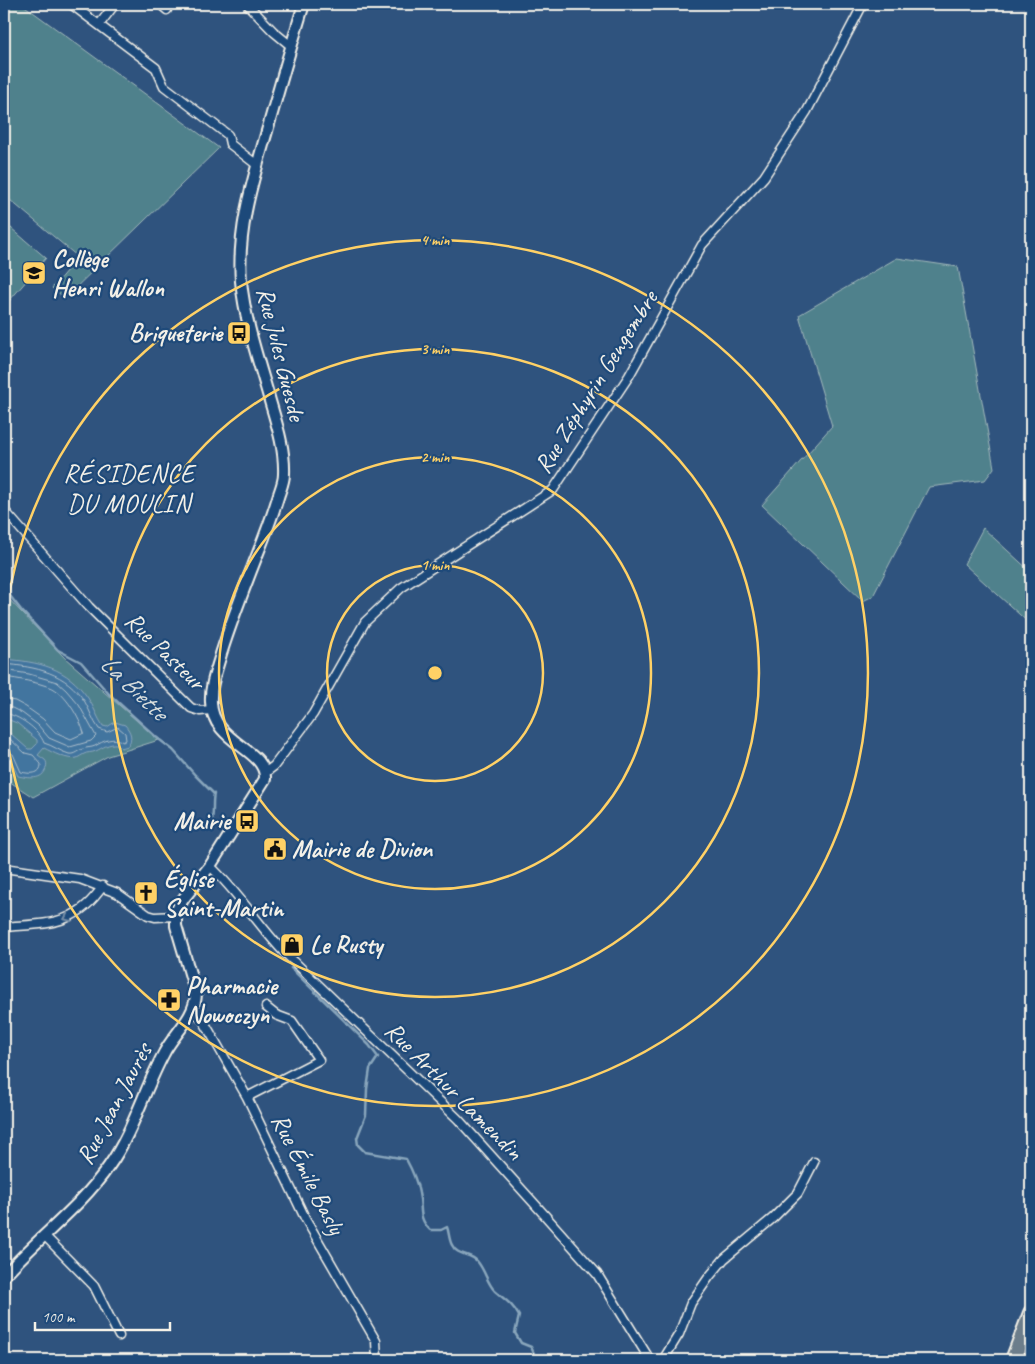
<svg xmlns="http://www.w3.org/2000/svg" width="1035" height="1364" font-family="Caveat,sans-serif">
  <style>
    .green { fill: #50818c; stroke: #a2b9ba }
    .water { fill: #42749f; stroke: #89a6bc }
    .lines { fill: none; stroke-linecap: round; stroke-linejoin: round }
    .shore { stroke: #adbfcb; stroke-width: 1 }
    .stream { stroke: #89a6bc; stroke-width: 2.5 }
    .street-casing { stroke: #f4f1e8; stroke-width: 11 }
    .secondary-casing { stroke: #f4f1e8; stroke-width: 14 }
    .highway-casing { stroke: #f4f1e8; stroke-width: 18 }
    .street { stroke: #1f4a7a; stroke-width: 8 }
    .secondary { stroke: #1f4a7a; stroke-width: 10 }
    .highway { stroke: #6c7d8b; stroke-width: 14 }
    .oneway { stroke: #748da6 }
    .ring { fill: none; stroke: #ffd166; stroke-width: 2.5 }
    .labels { text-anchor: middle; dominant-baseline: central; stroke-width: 4.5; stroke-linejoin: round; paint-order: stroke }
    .poi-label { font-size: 25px; font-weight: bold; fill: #f4f1e8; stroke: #1f4a7a; text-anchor: start }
    .street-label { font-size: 25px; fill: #f4f1e8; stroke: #1f4a7a }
    .neighbourhood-label { font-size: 26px; letter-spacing: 1px; fill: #f4f1e8; stroke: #1f4a7a }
    .water-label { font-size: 26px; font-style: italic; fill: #d9dedd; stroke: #1f4a7a }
    .centre { fill: #ffd166; stroke: #1f4a7a; stroke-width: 2.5 }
    .ring-label { font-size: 15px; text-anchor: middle; font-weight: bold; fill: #ffd166; stroke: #1f4a7a; stroke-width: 4.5; stroke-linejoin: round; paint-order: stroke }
  </style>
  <rect width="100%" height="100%" fill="#2f537e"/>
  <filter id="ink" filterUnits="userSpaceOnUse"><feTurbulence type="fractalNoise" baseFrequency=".02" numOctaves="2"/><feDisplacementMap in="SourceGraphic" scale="10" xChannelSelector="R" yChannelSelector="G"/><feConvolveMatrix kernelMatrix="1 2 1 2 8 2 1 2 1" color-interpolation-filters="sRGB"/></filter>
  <g filter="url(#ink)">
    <path class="green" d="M 7,4 L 22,4 L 219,148 L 65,298 L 52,288 L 78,257 L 4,195 L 4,8 Z
      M 4,222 L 46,258 L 4,307 Z
      M 897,258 L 958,267 L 994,468 L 985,480 L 929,487 L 873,596 L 863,601 L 762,505 L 832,426 L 799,315 Z
      M 983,528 L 1031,572 L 1031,625 L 964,564 Z
      M 4,594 L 64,657 L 159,740 L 108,756 L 33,797 L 4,778 Z"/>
    <path class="water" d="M 4,659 C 39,662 67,667 88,698 C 94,707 97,717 103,726 L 107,727 L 115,722 L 125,725 C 131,732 133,738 128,746 L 121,748 L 117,744 C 109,743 102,748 96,751 C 92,753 87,752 84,754 C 82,755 79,757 77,758 C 68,761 52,752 44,748 L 38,755 C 40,757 43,758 45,760 C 47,762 47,765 46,768 C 43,781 28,778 18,776 L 9,757 L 4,755 L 4,732 L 10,733 L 28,749 L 32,749 L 37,744 L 37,740 L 17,723 L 4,718 Z"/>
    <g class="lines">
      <path class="shore" d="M 4,664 C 36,667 66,672 85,702 C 90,711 93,721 99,729 L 107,732 L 118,727 L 125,733 L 126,740 L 123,742 C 114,736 103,741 95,746 C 91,748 87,747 83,749 C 78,750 75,755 69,754 C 61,752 52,745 44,743 C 39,729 18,715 4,713
        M 4,670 L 29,674 L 57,682 L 66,690 L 79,705 L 96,736 L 91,741 L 70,747 L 49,738 L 38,725 L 22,713 L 12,708 L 4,707
        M 4,677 C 19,679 36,682 50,687 C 65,692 80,719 84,733 L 71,739 L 55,732 L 43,719 L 26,707 L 15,701 L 4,699
        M 4,737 L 9,738 L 25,753 L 33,755 L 41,764 C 41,775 30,774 21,772 L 13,754 L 4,750"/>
      <path class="stream" d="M 4,588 L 21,610 L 58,650 L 81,662 L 109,694 L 156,737 L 173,750 L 195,775 L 214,794 C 212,802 214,810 212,819 L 214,823
        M 291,968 L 369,1045 L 378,1057 L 370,1069 L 367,1089 L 366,1115 L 357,1138 L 358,1145 L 365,1152 L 406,1159 C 412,1170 417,1181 419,1193 C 423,1210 417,1216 430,1230 L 441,1230 L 447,1227 C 449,1232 449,1240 452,1245 C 457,1256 470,1253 477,1261 C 485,1270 487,1283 495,1291 C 504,1299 513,1304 519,1316 L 515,1333 L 521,1343 L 531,1347 L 537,1360"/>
      <defs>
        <path id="street" d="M 71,4 L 156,68 L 164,86 L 228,135 L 230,144 L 257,165
          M 160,4 L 167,10
          M 247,4 L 274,32 L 291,46
          M 99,25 L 115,4
          M 4,510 L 89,607 L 191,708 L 200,711 L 211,710
          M 266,772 L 274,766 L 313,714 L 365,622 L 401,588 L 553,490 L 629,376 L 702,245 L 764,177 L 807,111 L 863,4
          M 210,866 C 237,891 257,923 282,950 L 458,1119 L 533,1202 L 597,1274 L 650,1360
          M 4,868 L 80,879 L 117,893 L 148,915 L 155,917 L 175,916
          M 4,927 C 47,923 75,927 103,886
          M 192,1010 L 197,1013 L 203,1020 L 247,1097 L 305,1218 L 376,1341 L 377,1360
          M 247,1097 L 319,1060 L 292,1021 L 276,1015 L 266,1007
          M 44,1235 L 94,1286 L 119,1336
          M 663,1360 L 679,1334 L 691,1303 L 709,1277 L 724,1259 L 773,1218 L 798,1193 L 814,1162"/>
        <path id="secondary" d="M 4,1276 C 37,1238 80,1208 109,1166 C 133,1132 144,1090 164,1053 C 174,1033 195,1018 196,994 L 176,926 L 176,911 L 184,898 L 210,866 L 265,779 C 267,749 212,743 211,702 C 210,685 217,669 221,654 C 232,619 245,586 258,553 C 266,533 273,514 279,494 C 281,488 284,481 284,474 C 285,449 277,425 270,401 C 259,362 245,322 241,281 C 237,229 253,180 267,131 C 279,89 291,46 304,4"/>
        <path id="highway" d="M 1013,1360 L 1031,1313"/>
      </defs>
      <use href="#street" class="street-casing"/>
      <use href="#secondary" class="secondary-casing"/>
      <use href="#highway" class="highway-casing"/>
      <use href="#street" class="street"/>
      <use href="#secondary" class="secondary"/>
      <use href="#highway" class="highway"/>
    </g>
    <defs><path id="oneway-chevron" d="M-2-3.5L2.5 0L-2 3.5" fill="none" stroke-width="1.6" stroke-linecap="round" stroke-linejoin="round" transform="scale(1.25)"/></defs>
    <use class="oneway" href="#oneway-chevron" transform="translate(67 918) rotate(156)"/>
  </g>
  <g class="ring">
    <circle cx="435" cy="673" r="108"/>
    <circle cx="435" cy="673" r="216"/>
    <circle cx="435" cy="673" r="324"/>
    <path d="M4 631A433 433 0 1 1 4 715"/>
  </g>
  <defs>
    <symbol id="school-square" viewBox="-11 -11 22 22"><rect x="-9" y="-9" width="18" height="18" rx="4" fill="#ffd166" stroke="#1f4a7a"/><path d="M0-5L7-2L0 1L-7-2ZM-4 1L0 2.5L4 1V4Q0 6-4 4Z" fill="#111"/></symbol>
    <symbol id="bus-square" viewBox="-11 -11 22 22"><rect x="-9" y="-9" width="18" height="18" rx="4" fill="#ffd166" stroke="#1f4a7a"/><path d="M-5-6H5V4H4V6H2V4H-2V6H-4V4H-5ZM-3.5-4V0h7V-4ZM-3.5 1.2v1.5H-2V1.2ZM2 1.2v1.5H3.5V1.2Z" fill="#111"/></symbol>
    <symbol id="civic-square" viewBox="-11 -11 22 22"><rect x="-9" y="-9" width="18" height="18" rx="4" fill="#ffd166" stroke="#1f4a7a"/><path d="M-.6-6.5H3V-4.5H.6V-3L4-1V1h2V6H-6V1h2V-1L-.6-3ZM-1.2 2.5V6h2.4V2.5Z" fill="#111"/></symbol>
    <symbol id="church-square" viewBox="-11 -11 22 22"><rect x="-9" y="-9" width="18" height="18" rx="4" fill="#ffd166" stroke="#1f4a7a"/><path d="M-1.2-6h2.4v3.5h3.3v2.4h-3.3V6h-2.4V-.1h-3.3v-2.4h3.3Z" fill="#111"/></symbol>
    <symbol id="shop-square" viewBox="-11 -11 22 22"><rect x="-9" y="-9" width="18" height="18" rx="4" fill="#ffd166" stroke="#1f4a7a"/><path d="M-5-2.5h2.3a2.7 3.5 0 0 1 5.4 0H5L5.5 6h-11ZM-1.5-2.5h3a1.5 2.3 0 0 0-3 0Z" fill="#111"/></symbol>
    <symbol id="pharmacy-square" viewBox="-11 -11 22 22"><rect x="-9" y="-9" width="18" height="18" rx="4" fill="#ffd166" stroke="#1f4a7a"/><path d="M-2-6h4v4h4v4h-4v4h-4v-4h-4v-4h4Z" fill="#111"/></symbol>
  </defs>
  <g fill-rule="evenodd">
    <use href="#school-square" x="20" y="259" width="28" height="28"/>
    <use href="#bus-square" x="225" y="319" width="28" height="28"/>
    <use href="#bus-square" x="233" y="807" width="28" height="28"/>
    <use href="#civic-square" x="261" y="835" width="28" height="28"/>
    <use href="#church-square" x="132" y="879" width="28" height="28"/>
    <use href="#shop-square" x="278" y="931" width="28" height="28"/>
    <use href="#pharmacy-square" x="155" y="986" width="28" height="28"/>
  </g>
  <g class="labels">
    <g class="poi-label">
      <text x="52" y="259">Collège<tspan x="52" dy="29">Henri Wallon</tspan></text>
      <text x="222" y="333" text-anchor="end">Briqueterie</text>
      <text x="230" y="821" text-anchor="end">Mairie</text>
      <text x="292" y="849">Mairie de Divion</text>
      <text x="164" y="879">Église<tspan x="164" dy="29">Saint-Martin</tspan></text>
      <text x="310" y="945">Le Rusty</text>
      <text x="186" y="986">Pharmacie<tspan x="186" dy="29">Nowoczyn</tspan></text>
    </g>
    <g class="street-label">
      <text transform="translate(281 354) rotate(76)">Rue Jules Guesde</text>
      <text transform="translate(596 382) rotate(-58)">Rue Zéphyrin Gengembre</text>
      <text transform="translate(165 651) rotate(44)">Rue Pasteur</text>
      <text transform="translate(454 1091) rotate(45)">Rue Arthur Lamendin</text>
      <text transform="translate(114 1104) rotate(-62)">Rue Jean Jaurès</text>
      <text transform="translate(308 1174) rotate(63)">Rue Émile Basly</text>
    </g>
    <g class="neighbourhood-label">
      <text x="129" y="473">RÉSIDENCE<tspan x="129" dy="30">DU MOULIN</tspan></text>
    </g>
    <g class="water-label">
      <text transform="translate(134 687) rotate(44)">La Biette</text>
    </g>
  </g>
  <circle cx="435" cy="673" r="8" class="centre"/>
  <g class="ring-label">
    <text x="435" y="245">4 min</text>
    <text x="435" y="354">3 min</text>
    <text x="435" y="462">2 min</text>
    <text x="435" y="570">1 min</text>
  </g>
  <rect width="1035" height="1364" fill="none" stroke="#1f4a7a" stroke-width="20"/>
  <rect x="10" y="10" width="1015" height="1344" fill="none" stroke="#f4f1e8" stroke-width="2" filter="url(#ink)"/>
  <path d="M35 1322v8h135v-8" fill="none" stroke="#f4f1e8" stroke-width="2.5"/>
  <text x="42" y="1322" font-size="15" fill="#f4f1e8" stroke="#1f4a7a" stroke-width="4" paint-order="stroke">100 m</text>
</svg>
